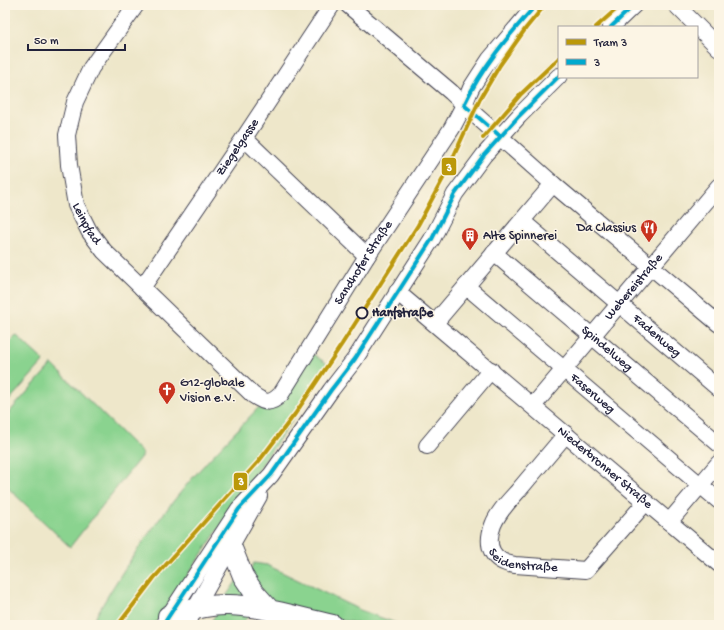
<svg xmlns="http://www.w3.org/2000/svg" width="724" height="630" font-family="'Gochi Hand',sans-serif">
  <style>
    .green { fill: #8ad38f; stroke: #567a65 }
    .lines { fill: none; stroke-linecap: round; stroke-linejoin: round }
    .minor-casing { stroke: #414050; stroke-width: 18 }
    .major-casing { stroke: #414050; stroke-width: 22 }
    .minor { stroke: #fff; stroke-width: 16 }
    .major { stroke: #fff; stroke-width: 20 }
    .bus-1-casing { stroke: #fcf5e5; stroke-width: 7 }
    .bus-1 { stroke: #00a9ce; stroke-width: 4 }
    .tram-1-casing { stroke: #fcf5e5; stroke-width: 7 }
    .tram-1 { stroke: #bb9809; stroke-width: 4 }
    .stop-dot { fill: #fcf5e5; stroke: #22223b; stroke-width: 2 }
    .labels { text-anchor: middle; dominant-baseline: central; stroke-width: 3; stroke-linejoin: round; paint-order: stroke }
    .street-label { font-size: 13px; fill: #22223b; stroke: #fcf5e5 }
    .poi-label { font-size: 13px; fill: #22223b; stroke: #fcf5e5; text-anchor: start }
    .stop-label { font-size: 13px; font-weight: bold; fill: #22223b; stroke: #fcf5e5; text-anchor: start }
    .line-badge { stroke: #fcf5e5; stroke-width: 1.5 }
    .badge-label { font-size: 11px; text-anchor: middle; font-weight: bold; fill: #fff }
  </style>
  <rect width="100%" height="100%" fill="#fcf5e5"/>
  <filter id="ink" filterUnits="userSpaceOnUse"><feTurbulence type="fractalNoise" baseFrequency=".025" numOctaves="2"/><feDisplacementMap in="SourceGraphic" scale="8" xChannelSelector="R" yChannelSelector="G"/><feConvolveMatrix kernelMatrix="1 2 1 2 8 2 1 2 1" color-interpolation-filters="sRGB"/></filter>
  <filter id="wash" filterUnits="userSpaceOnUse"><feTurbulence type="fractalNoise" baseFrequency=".012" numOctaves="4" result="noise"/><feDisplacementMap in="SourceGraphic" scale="16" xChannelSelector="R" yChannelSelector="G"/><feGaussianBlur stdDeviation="0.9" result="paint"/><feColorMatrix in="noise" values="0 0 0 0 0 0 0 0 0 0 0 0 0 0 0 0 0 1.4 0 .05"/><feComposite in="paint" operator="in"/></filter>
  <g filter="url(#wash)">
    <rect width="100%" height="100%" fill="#eee7ca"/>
    <path class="green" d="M 16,335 L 44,361 L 5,405 L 5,347 Z
      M 311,353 L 329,365 L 154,625 L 91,625 C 119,574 152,526 189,482 C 211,456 235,433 258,408 L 265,410 L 279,406 Z
      M 52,364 L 143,454 L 70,547 L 5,485 L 5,417 Z
      M 254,563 L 267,565 L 360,610 L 401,625 L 364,625 L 295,610 L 268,599 L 248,573 Z
      M 238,579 L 255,603 L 224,599 Z
      M 218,611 L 251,614 L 240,625 L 209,625 Z
      M 266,617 L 300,625 L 252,625 L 255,622 Z"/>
  </g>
  <g filter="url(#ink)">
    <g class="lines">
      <defs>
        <g id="minor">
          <path id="s1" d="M 136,5 L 91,68 L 75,102 L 67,135 L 69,165 L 76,205 L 89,231 L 104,251 L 253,395 C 265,403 270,405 281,394 L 367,256 L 452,128 L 464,105 L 471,88 L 480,74 L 490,59 L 536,5"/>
          <path d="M 348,5 L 451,92 L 473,113 L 553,184 L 719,324"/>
          <path d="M 676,5 L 719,48"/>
          <path d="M 611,27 L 634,5"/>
          <path d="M 244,138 L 367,256"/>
          <path id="s2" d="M 522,221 L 719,389"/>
          <path id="s3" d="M 494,253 L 719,444"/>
          <path id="s4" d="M 466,286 L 719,501"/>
          <path id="s5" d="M 142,288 L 244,138 L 332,5"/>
          <path id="s6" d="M 397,292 L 719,564"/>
          <path d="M 435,323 L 553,184"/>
          <path id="s7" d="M 533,406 L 719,186"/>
          <path id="s8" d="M 566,434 C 550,453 534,472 518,491 C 509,501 498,512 493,525 C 485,546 492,562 515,565 L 586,570 L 646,502"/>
          <path d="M 427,446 L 491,370"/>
          <path d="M 669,522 L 719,463"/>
          <path d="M 163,625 L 239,509 L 271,475 L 331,390 L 355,359 L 432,239 L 455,194 L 484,155 L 519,116 L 559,76"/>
          <path d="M 186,625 L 259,496"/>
        </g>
        <path id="major" d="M 231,546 L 243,576 L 253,591 L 270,610
          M 168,616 C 188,611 209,604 229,605 C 264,606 299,618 333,625"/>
      </defs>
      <use href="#minor" class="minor-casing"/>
      <use href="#major" class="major-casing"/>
      <use href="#minor" class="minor"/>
      <use href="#major" class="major"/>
      <defs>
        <path id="bus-1" d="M 611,27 L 634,5
          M 500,136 L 464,105 C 482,67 508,36 536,5
          M 163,625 L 239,509 L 271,475 L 331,390 L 355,359 L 432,239 L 455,194 L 484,155 L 519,116 L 559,76"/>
      </defs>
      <use href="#bus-1" class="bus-1-casing"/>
      <use href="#bus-1" class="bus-1"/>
      <defs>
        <path id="tram-1" d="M 596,27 L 621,5
          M 483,138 L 521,94 L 559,58
          M 118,625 L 154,578 L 259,461 L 295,414 L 342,344 L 418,225 L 445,175 L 480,99 L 500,65 L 526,28 L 545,5"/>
      </defs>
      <use href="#tram-1" class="tram-1-casing"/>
      <use href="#tram-1" class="tram-1"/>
    </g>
  </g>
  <defs>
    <symbol id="restaurant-pin" viewBox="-11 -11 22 30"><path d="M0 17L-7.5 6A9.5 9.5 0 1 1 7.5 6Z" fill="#c8321e" stroke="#fcf5e5"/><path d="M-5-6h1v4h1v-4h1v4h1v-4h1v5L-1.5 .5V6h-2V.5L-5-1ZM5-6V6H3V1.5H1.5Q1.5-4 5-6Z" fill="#fff"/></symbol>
    <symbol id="building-pin" viewBox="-11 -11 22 30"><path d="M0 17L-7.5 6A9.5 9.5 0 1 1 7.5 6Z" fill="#c8321e" stroke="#fcf5e5"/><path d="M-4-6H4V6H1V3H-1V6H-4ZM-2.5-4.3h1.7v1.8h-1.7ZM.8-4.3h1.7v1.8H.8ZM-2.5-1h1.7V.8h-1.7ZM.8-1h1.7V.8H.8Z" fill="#fff"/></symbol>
    <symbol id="church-pin" viewBox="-11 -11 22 30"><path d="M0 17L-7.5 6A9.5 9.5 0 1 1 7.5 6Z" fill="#c8321e" stroke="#fcf5e5"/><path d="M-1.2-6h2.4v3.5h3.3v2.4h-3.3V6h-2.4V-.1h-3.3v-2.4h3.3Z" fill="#fff"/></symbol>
  </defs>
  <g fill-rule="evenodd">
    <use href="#restaurant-pin" x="639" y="218" width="20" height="27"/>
    <use href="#building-pin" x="460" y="226" width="20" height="27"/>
    <use href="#church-pin" x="157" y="380" width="20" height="27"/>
  </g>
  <circle class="stop-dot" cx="362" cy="313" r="5.5"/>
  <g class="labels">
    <g class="street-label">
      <text stroke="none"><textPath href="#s5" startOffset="170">Ziegelgasse</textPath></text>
      <text stroke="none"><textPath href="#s1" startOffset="241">Leinpfad</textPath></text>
      <text stroke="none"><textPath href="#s1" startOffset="668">Sandhofer Straße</textPath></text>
      <text stroke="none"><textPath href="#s7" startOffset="156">Webereistraße</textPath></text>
      <text stroke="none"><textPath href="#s2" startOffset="177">Fadenweg</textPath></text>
      <text stroke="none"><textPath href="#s3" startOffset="148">Spindelweg</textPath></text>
      <text stroke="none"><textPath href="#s4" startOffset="166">Faserweg</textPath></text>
      <text stroke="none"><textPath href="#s6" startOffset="272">Niederbronner Straße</textPath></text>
      <text stroke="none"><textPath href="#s8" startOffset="178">Seidenstraße</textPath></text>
    </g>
    <g class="poi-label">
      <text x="636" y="228" text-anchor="end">Da Classius</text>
      <text x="483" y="236">Alte Spinnerei</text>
      <text x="180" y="383">G12-globale<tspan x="180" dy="15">Vision e.V.</tspan></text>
    </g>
    <g class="stop-label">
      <text x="372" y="313">Hanfstraße</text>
    </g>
  </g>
  <g class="line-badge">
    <rect x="441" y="157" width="16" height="19" rx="4" fill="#bb9809"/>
    <rect x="233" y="472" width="15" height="19" rx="4" fill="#bb9809"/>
  </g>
  <g class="badge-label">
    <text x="449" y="171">3</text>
    <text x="241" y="485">3</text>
  </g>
  <rect width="724" height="630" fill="none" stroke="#fcf5e5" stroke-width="20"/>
  <rect x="558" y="26" width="140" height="52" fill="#fcf5e5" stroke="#a5a1a1"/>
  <rect x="566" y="39" width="20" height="6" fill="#bb9809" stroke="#a5a1a1"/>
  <text x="594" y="46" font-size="12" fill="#22223b">Tram 3</text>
  <rect x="566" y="59" width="20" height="6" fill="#00a9ce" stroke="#a5a1a1"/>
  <text x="594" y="66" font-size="12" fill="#22223b">3</text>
  <path d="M28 44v6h97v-6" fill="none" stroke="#22223b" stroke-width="2"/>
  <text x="34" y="44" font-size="12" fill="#22223b" stroke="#fcf5e5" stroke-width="3" paint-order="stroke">50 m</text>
</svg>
